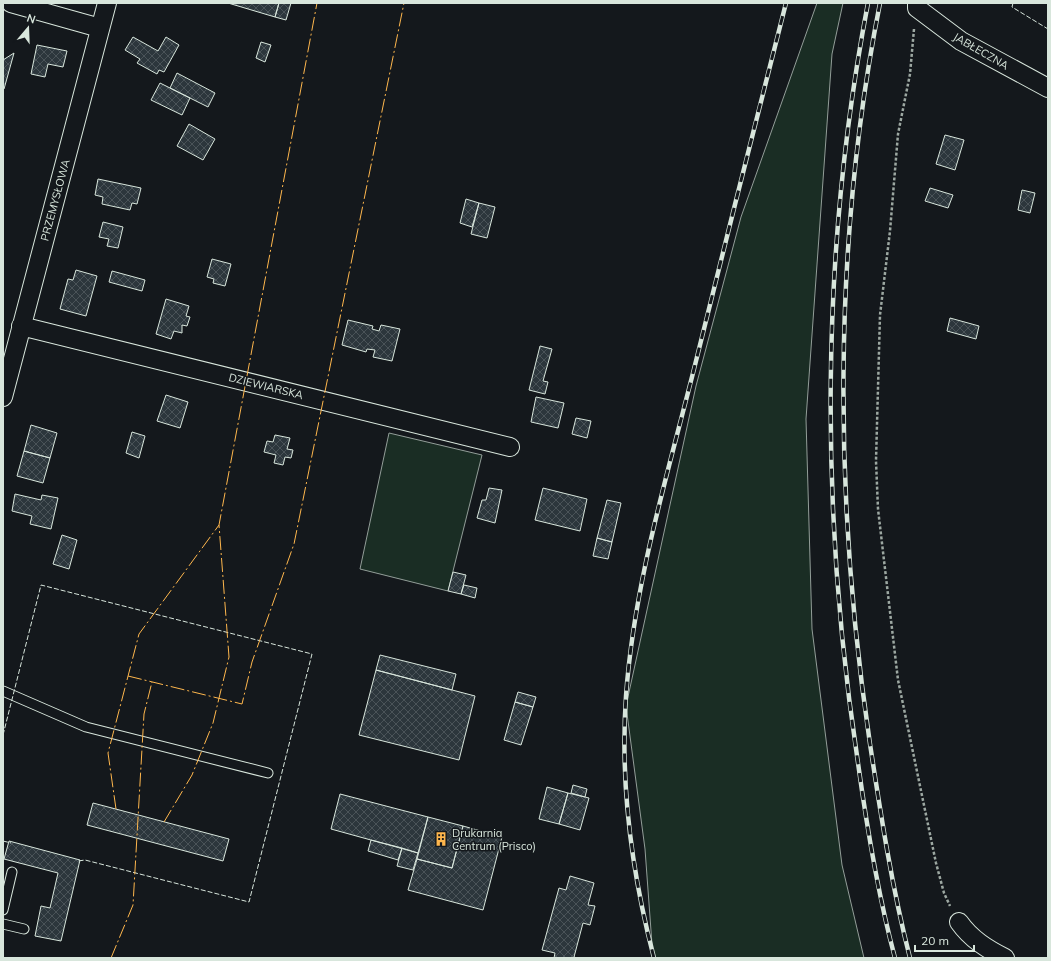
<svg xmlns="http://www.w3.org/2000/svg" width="1051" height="961" font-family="Mulish,sans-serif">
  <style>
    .green { fill: #1a2d24; stroke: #939e99 }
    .building { fill: url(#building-cross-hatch); stroke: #d8e6dc }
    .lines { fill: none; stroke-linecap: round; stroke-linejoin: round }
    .lane-casing { stroke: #d8e6dc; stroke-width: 11 }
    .street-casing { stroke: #d8e6dc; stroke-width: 20 }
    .path { stroke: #9da8a2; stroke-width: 2.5; stroke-dasharray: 3 2; stroke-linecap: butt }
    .lane { stroke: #14181c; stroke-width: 9 }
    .street { stroke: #14181c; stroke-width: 18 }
    .rail-casing { stroke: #d8e6dc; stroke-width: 4.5 }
    .rail { stroke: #14181c; stroke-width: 3; stroke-dasharray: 9; stroke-linecap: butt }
    .fence { stroke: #d8e6dc; stroke-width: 1; stroke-dasharray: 5 2; stroke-linecap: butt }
    .power { stroke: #ffb74d; stroke-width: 1; stroke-dasharray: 14 3 2 3; stroke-linecap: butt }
    .labels { text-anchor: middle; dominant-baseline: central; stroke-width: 3; stroke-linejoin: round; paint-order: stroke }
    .street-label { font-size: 11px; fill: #d8e6dc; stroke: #14181c }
    .poi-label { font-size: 11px; fill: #d8e6dc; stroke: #14181c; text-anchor: start }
  </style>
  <defs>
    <pattern id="building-cross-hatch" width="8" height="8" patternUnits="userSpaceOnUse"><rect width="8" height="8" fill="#2c363c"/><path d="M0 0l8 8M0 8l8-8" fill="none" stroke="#4a5358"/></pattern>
  </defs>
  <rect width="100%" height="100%" fill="#14181c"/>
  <path class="green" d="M 817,3 L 843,3 L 832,54 L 806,419 L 812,629 L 842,865 L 864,958 L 653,958 L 645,849 L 626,706 L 696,386 L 741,217 Z
    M 389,433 L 482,455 L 448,591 L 360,569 Z"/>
  <path class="building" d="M 228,3 L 279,3 L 275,17 Z
    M 279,3 L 291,3 L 286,20 L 275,17 Z
    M 133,37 L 158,51 L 166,37 L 179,45 L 164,72 L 159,70 L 157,74 L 137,63 L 140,59 L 125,50 Z
    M 261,42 L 271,45 L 265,62 L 256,58 Z
    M 37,45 L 67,51 L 63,67 L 48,64 L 45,77 L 31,74 Z
    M 14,53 L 4,89 L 3,89 L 3,60 Z
    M 177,73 L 215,93 L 208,107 L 170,88 Z
    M 160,83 L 190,98 L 182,115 L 151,100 Z
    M 189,124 L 215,139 L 203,160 L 177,146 Z
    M 945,135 L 964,140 L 955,170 L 936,164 Z
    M 98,179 L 141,188 L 137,204 L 132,203 L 130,210 L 102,204 L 103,197 L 95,195 Z
    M 930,188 L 953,195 L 948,208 L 925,201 Z
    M 1022,190 L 1035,193 L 1030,213 L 1018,210 Z
    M 466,199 L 479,203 L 472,227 L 460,223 Z
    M 479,203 L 495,207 L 487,238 L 471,234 Z
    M 103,222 L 123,227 L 118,248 L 107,246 L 109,239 L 99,237 Z
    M 212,259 L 231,264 L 225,286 L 213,283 L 214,279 L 207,277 Z
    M 76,270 L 97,276 L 86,316 L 60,309 L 68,279 L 73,280 Z
    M 112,271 L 145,280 L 142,291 L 109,282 Z
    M 166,299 L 189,306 L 186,316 L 190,317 L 187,326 L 182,325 L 182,333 L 174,331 L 171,339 L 156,334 Z
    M 950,318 L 979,326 L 976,339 L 947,331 Z
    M 348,320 L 373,326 L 372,329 L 379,331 L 381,325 L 400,329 L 392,361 L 373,357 L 375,350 L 367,349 L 366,352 L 342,345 Z
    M 540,346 L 552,349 L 543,381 L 548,382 L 545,394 L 529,390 Z
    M 166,395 L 188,402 L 180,428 L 157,421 Z
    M 536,397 L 564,403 L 558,428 L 531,422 Z
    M 576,418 L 591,421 L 587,438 L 572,434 Z
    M 31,425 L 57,433 L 50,458 L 24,451 Z
    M 132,432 L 145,436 L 139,458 L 126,453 Z
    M 275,435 L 290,438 L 287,449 L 293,450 L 291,458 L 285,457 L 283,465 L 274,463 L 276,455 L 264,452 L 267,441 L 273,442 Z
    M 24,451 L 50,458 L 43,483 L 17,476 Z
    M 489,488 L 502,490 L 495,523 L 477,518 L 482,500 L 486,500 Z
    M 543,488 L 587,499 L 580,531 L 535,520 Z
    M 15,494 L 41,500 L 42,495 L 58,498 L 51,529 L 30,524 L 32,516 L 12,511 Z
    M 607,500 L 621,503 L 612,542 L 597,538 Z
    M 62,535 L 77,540 L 69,569 L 53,564 Z
    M 597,538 L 612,542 L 608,559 L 593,556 Z
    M 453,572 L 466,575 L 461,594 L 448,591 Z
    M 464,585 L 477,588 L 475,598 L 461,594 Z
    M 380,655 L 456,674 L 452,690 L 376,670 Z
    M 376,670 L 475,696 L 459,760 L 359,735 Z
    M 518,692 L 536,697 L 533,707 L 515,702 Z
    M 515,702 L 533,707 L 521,745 L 504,740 Z
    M 573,785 L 587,789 L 585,797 L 571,793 Z
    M 547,787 L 568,793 L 559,824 L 539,819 Z
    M 568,793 L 589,798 L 580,830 L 559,824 Z
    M 340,794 L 428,817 L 418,853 L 331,829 Z
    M 93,803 L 229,839 L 223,861 L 87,825 Z
    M 428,817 L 463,826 L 452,868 L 417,859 Z
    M 463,826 L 502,837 L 483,910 L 408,890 L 417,859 L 452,868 Z
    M 371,840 L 402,848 L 398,860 L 368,851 Z
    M 9,841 L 80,860 L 61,941 L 35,936 L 41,906 L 50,908 L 58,873 L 4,859 Z
    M 402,848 L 418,853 L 413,870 L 397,866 Z
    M 570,876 L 594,883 L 588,905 L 595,906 L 590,925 L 583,923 L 574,957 L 577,958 L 554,958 L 555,953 L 542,950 L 559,888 L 566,890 Z"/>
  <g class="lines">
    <defs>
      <path id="lane" d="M 3,691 L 86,727 L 268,773
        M 3,910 L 12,872
        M 3,924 L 24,929"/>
      <path id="street" d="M 11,3 L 100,28
        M 917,3 L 917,8 L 961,41 L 1048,88
        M 21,326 L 510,447
        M 3,397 L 107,3
        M 959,922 C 971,939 987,949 1005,958"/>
    </defs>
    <use href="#lane" class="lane-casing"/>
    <use href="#street" class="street-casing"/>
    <path class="path" d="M 914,29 L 910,74 L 898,134 L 890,231 L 880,315 L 876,461 L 878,509 L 898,680 L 936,863 L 944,893 L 950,906"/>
    <use href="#lane" class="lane"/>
    <use href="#street" class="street"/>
    <defs>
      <path id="rail" d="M 868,3 C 820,253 820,512 858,763 C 867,828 878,895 895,958
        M 880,3 C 832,245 834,501 870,744 C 881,816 892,888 910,958
        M 654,958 C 632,874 620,783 626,696 C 634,583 668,473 695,365 C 725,244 755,124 786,3"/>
    </defs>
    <use href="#rail" class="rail-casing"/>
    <use href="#rail" class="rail"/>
    <path class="fence" d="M 1013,3 L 1012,7 L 1048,29
      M 3,735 L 41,585 L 312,654 L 249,902 L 85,860 L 78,861
      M 3,841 L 11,843"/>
    <path class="power" d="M 128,676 L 242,704 L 252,662 L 294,544 L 404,3
      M 116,809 L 108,753 L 139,634 L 219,525
      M 164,822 L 192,775 L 213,723 L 229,657 L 219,525 L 317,3
      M 111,958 L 133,905 L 144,714 L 152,682"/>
  </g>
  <defs>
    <symbol id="building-bare" viewBox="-9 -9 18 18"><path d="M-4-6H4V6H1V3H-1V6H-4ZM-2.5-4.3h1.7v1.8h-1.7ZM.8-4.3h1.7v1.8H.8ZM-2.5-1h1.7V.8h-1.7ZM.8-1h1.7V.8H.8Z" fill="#ffb74d" stroke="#14181c" stroke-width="2.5" paint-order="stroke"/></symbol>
  </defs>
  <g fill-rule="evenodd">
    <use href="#building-bare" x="431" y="829" width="20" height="20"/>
  </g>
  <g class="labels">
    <g class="street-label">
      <text transform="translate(981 51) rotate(30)">JABŁECZNA</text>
      <text transform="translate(55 200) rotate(-75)">PRZEMYSŁOWA</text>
      <text transform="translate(266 386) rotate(14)">DZIEWIARSKA</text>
    </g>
    <g class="poi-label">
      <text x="452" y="833">Drukarnia<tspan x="452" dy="13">Centrum (Prisco)</tspan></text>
    </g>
  </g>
  <rect width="1051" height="961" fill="none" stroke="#d8e6dc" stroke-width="8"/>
  <g transform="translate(28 28) rotate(19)" stroke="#14181c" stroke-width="3" paint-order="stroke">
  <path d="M0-3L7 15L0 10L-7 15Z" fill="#d8e6dc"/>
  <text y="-6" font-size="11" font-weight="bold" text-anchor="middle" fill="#d8e6dc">N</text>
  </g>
  <path d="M915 945v6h59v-6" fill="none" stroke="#d8e6dc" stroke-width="2"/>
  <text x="921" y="945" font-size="12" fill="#d8e6dc" stroke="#14181c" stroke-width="3" paint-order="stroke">20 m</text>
</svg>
